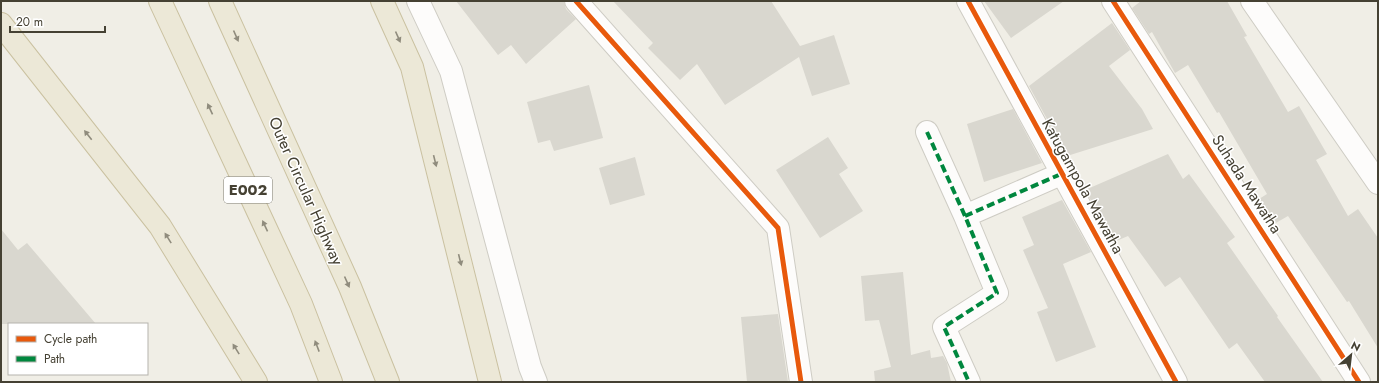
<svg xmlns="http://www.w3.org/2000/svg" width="1379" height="383" font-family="Jost,sans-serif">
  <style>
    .building { fill: #d9d7cf }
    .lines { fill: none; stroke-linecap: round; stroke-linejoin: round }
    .minor-casing { stroke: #ceccc4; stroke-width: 24 }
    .motorway-casing { stroke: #cac1a0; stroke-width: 24 }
    .minor { stroke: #fdfcfb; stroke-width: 22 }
    .motorway { stroke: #ece8d7; stroke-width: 22 }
    .quiet { stroke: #00873e; stroke-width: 4; stroke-dasharray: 8 4; stroke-linecap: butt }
    .cycleway-casing { stroke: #fff; stroke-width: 8 }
    .cycleway { stroke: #e8590c; stroke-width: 5 }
    .oneway { fill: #908c7d }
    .labels { text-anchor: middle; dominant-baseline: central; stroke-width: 3; stroke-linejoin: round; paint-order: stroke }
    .shield { fill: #fff; stroke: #7d7a70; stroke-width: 1 }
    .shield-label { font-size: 15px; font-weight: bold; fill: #454133 }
    .street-label { font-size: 16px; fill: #454133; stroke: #fff }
  </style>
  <rect width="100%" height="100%" fill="#f0eee6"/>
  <path class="building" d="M 456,1 L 564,1 L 566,9 L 576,19 L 526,64 L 511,45 L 498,55 Z
    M 613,1 L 771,1 L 800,46 L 834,35 L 850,84 L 812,96 L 799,57 L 725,105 L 697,64 L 680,80 L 648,48 L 653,43 Z
    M 984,1 L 1064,1 L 1011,38 Z
    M 1141,1 L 1227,1 L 1247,36 L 1244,37 L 1288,112 L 1299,106 L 1327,154 L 1316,160 L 1348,216 L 1358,209 L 1378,238 L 1378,348 L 1349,301 L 1347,302 L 1288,216 L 1274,224 L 1259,199 L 1267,194 L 1219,112 L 1217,113 L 1188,65 L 1175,73 L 1152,32 L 1149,34 L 1132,8 Z
    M 1112,23 L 1130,50 L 1109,66 L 1142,109 L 1153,129 L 1067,156 L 1029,86 Z
    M 589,85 L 603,138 L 554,151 L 550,140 L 538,143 L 527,102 Z
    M 1013,109 L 1042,163 L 984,182 L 967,124 Z
    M 828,137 L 848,168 L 839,174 L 863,211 L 820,238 L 776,170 Z
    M 1168,154 L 1183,179 L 1189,174 L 1235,237 L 1227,243 L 1278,316 L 1277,317 L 1323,382 L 1265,382 L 1237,343 L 1229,349 L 1180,277 L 1165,287 L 1128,236 L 1114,242 L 1085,190 Z
    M 635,157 L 645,195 L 610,205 L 599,168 Z
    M 1062,200 L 1091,252 L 1063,264 L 1096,347 L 1056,362 L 1037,312 L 1048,308 L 1023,250 L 1034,245 L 1022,217 Z
    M 1,229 L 18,250 L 27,243 L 96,324 L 1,324 Z
    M 903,272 L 911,355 L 930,350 L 931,358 L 943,356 L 947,363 L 951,382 L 875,382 L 874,371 L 891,367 L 879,320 L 865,321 L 861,276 Z
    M 778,314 L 788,382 L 747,382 L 741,317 Z"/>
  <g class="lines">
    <defs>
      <path id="minor" d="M 418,1 L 451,71 L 530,367 L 536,382
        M 576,1 L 778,228 L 801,382
        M 968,1 L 1176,382
        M 1113,1 L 1359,382
        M 1252,1 L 1378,183
        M 927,132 L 965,216 L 997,293 L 944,327 L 969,382
        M 965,216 L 1061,174"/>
      <path id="motorway" d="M 160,1 L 301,304 L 331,382
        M 220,1 L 350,287 L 388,382
        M 382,1 L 412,67 L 490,382
        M 1,24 L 160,226 L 256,382"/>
    </defs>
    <use href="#minor" class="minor-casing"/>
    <use href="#motorway" class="motorway-casing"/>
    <use href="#minor" class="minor"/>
    <use href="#motorway" class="motorway"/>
    <path class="quiet" d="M 927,132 L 965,216 L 997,293 L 944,327 L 969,382
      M 965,216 L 1061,174"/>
    <defs>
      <path id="cycleway" d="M 576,1 L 778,228 L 801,382
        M 968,1 L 1176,382
        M 1113,1 L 1359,382"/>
    </defs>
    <use href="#cycleway" class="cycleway-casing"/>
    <use href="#cycleway" class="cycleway"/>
  </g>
  <defs><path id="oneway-solid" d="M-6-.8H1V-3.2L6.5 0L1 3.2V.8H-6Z"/></defs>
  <g class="oneway">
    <use href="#oneway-solid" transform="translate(236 36) rotate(66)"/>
    <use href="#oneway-solid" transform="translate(398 37) rotate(66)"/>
    <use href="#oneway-solid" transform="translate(210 109) rotate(-115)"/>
    <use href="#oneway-solid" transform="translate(88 135) rotate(-128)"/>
    <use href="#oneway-solid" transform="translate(435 161) rotate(76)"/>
    <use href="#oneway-solid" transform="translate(265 226) rotate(-115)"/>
    <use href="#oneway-solid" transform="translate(168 238) rotate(-122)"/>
    <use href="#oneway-solid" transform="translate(460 260) rotate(76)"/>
    <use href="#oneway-solid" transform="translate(347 282) rotate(66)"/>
    <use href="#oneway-solid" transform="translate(317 346) rotate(-111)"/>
    <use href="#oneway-solid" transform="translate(236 349) rotate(-122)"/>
  </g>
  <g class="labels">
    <rect class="shield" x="224" y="177" width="48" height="26" rx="3"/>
    <g class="shield-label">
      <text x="248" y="190">E002</text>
    </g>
    <g class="street-label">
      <text transform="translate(1247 184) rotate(57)">Suhada Mawatha</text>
      <text transform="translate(1083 186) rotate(61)">Katugampola Mawatha</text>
      <text transform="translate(306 191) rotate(66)">Outer Circular Highway</text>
    </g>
  </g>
  <rect width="1379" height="383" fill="none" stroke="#454133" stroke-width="4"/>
  <rect x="8" y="323" width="140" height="52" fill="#ffffff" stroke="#b5b3ad"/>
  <rect x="16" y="336" width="20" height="6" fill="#e8590c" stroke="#b5b3ad"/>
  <text x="44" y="343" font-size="12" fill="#454133">Cycle path</text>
  <rect x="16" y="356" width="20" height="6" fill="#00873e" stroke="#b5b3ad"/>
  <text x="44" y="363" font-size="12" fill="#454133">Path</text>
  <g transform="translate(1351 355) rotate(28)" stroke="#ffffff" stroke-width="3" paint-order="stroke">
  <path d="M0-3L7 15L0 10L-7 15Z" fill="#454133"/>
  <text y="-6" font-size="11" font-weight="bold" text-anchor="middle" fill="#454133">N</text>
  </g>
  <path d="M10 26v6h95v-6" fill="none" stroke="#454133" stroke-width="2"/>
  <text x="16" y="26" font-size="12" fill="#454133" stroke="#ffffff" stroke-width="3" paint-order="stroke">20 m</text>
</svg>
